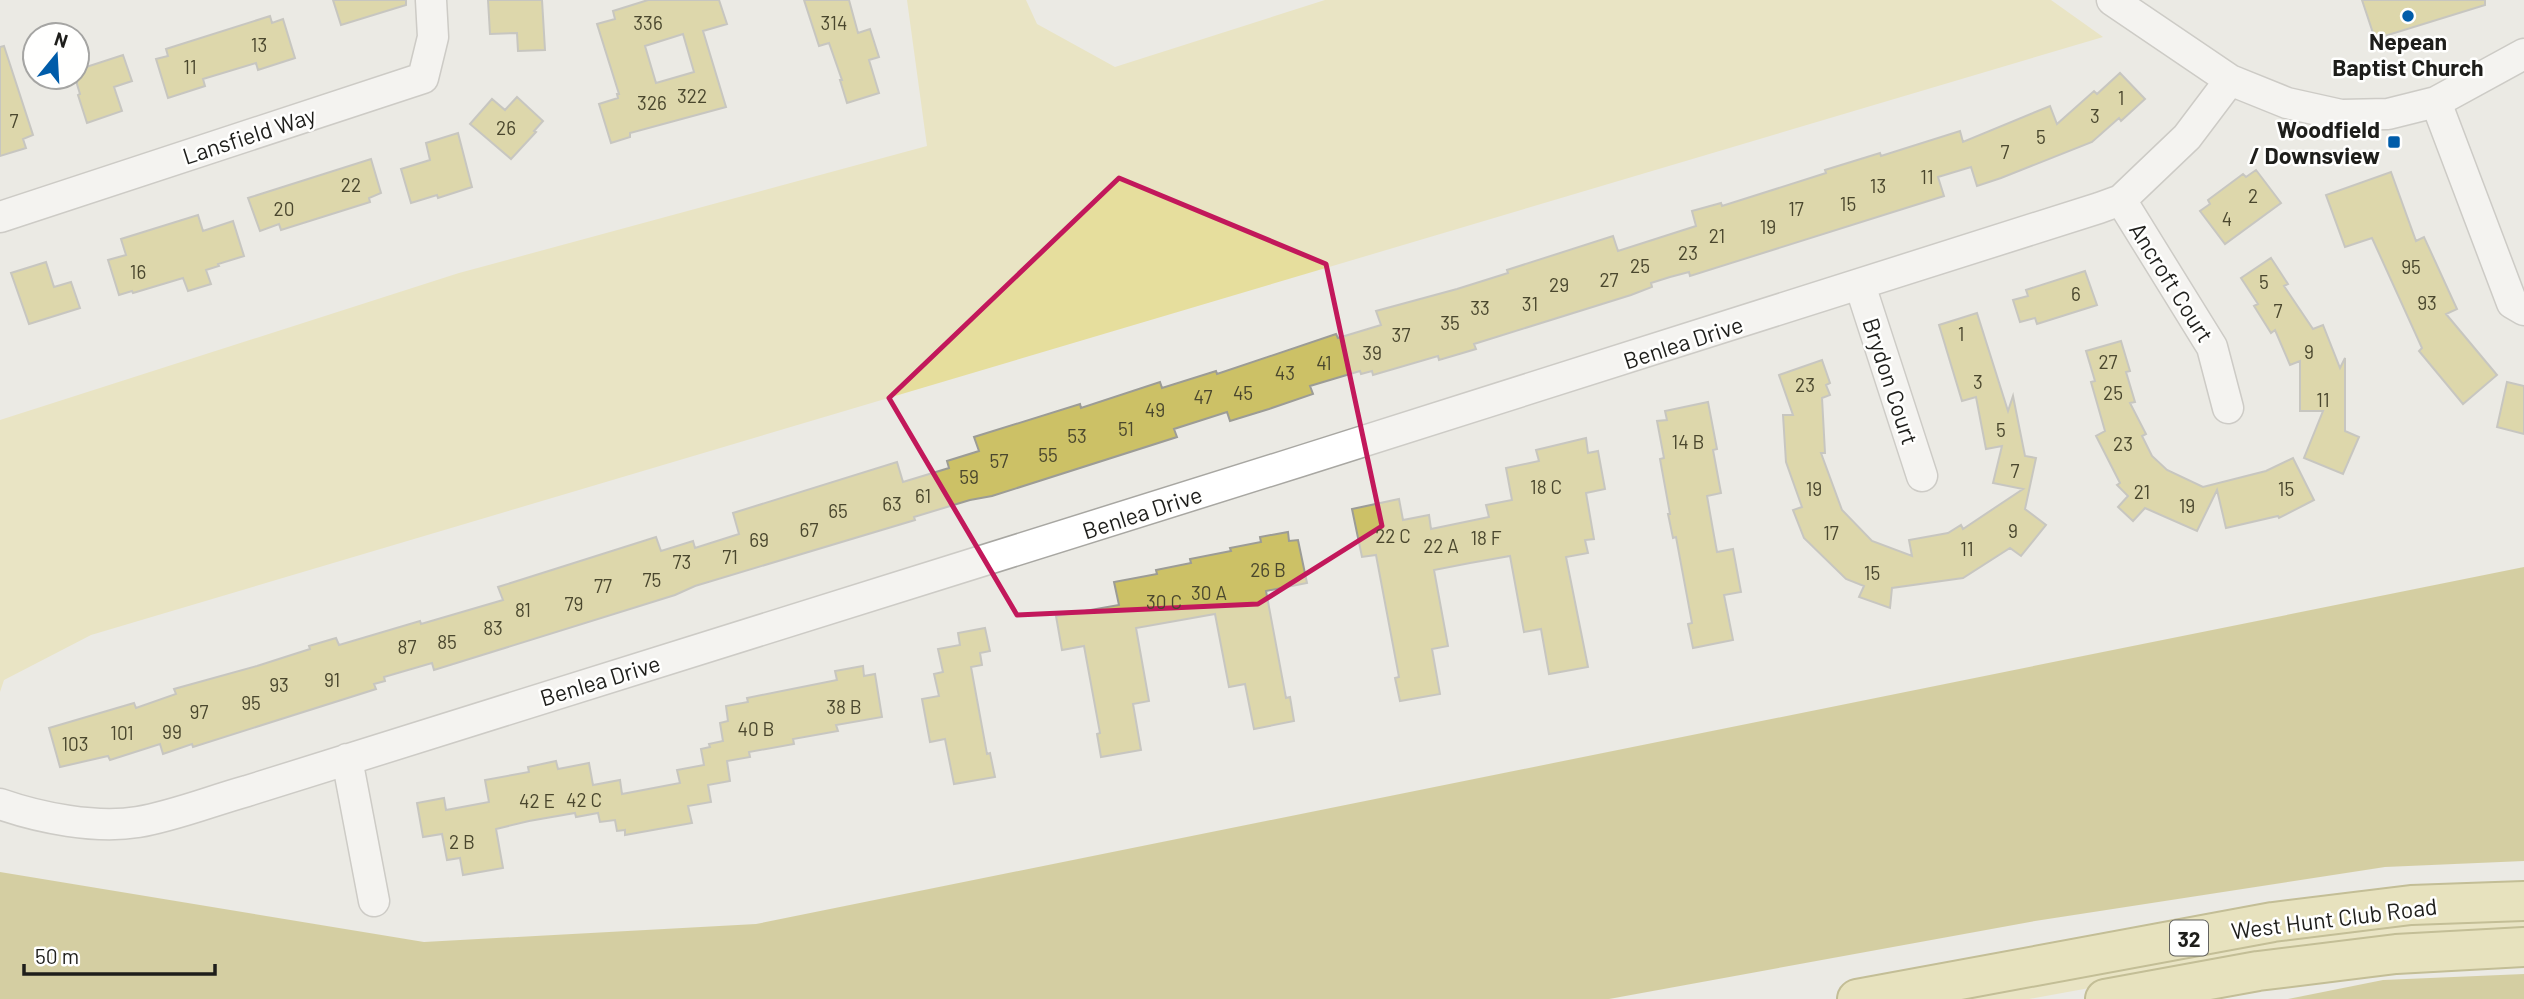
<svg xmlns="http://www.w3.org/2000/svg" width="2524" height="999" font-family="Barlow,sans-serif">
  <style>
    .green { fill: #e6de9d }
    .forest { fill: #b9ae53 }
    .building { fill: #ccc166; stroke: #9c9c96; stroke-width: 2; fill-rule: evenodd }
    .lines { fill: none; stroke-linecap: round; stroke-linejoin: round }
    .minor-casing { stroke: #a8a7a2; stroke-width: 33 }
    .major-casing { stroke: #928938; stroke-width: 42 }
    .minor { stroke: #fff; stroke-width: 30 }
    .major { stroke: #e3da91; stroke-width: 38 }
    .marked { fill: none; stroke: #c2185b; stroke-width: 5; stroke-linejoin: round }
    .poi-dot { fill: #005ca9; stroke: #fffffe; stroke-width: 2.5 }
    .labels { text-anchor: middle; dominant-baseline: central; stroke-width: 5; stroke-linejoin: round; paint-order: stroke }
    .number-label { font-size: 19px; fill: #4a472e }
    .shield { fill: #fffffe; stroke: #62625f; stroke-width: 2 }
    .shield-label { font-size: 21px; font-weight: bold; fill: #1e1e1b }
    .poi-label { font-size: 23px; font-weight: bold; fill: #1e1e1b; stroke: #fffffe }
    .street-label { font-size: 23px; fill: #1e1e1b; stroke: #fffffe }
  </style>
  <rect width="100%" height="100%" fill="#ebeae4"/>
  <path class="green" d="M 907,0 L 1026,0 L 1037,24 L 1115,67 L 1325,0 L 2051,0 L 2103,37 L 91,635 L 4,680 L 0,692 L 0,420 L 459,273 L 927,146 Z
    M 2524,914 L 2524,933 L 2259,957 L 2029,999 L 1933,999 L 2308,932 Z"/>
  <path class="forest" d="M 2524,567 L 2524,861 L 2385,867 L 2035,921 L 1609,999 L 0,999 L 0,872 L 424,942 L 756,924 Z
    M 2524,974 L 2524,999 L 2288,999 L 2383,980 Z"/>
  <path class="building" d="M 333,0 L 406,0 L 406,5 L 341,25 Z
    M 488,0 L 542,0 L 545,50 L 518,51 L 517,33 L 490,34 Z
    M 648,0 L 719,0 L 727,24 L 703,31 L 726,107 L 630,133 L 630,137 L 611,143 L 599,104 L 618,98 L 617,94 L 619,94 L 597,24 L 615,19 L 613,11 ZM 683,34 L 694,72 L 656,83 L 645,46 Z
    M 804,0 L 849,0 L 858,33 L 870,29 L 879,57 L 869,60 L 879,93 L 847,103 L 840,80 L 842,80 L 829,43 L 819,46 Z
    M 2362,0 L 2485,0 L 2485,5 L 2375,39 Z
    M 270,16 L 272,23 L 283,19 L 295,58 L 258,70 L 256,63 L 203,79 L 205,86 L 168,98 L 156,59 L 168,56 L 166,49 Z
    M 4,46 L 33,135 L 23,139 L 26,148 L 0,156 L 0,47 Z
    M 123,55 L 132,81 L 114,87 L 122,111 L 87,123 L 78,95 L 80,94 L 77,84 L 77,70 Z
    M 2120,73 L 2145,99 L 2121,121 L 2119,118 L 2092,142 L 2001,178 L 1977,186 L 1971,167 L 1938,177 L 1944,196 L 1690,276 L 1689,272 L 1670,277 L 1651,283 L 1652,287 L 1631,295 L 1474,344 L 1476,349 L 1439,360 L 1438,356 L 1373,375 L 1372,371 L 1361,374 L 1360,371 L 1310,386 L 1313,394 L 1269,409 L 1230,421 L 1227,412 L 1174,429 L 1177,437 L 992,496 L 970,500 L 914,517 L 915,520 L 695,586 L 675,595 L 434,670 L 432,663 L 384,677 L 385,681 L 374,684 L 376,689 L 193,747 L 192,744 L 163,754 L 160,744 L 110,760 L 108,756 L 60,767 L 49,728 L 134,703 L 136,708 L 176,694 L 174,689 L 257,666 L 310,649 L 309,646 L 336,638 L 339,645 L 420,621 L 421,624 L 503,600 L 498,587 L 656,537 L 661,551 L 693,541 L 695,548 L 739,534 L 733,513 L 897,462 L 903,482 L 949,468 L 947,461 L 979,451 L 974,437 L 1080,404 L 1081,408 L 1160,382 L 1162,388 L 1216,371 L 1217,374 L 1336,334 L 1338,338 L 1381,325 L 1376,311 L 1457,289 L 1508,273 L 1507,270 L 1613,236 L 1618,251 L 1696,226 L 1692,211 L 1721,203 L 1722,206 L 1826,173 L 1825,170 L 1880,153 L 1881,156 L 1960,131 L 1963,142 L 2050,106 L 2057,124 L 2094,91 L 2097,94 Z
    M 517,97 L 543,121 L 534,131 L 536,132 L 511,159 L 470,124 L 492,99 L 505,110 Z
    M 458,133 L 472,187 L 438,198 L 437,195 L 411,203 L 401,169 L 430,160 L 426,143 Z
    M 371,159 L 381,193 L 369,198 L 370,202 L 281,230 L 279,224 L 260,231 L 248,198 Z
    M 2256,170 L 2281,203 L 2225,244 L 2200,211 L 2210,204 L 2208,200 L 2243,174 L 2246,177 Z
    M 2391,172 L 2416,241 L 2424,237 L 2457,309 L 2446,314 L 2497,375 L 2463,404 L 2419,351 L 2422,348 L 2372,238 L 2345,247 L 2326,195 Z
    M 198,215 L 203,231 L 233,221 L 244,256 L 218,264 L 219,266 L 206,270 L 211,284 L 188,291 L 183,278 L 133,293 L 132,291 L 119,295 L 108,260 L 126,255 L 121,239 Z
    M 2271,258 L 2288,284 L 2284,286 L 2313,329 L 2323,325 L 2340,368 L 2345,358 L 2345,431 L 2359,437 L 2343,474 L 2304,458 L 2323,411 L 2300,411 L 2300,361 L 2290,365 L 2275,330 L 2271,333 L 2254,306 L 2258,304 L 2241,278 Z
    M 46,262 L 54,287 L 71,282 L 80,308 L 29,324 L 11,273 Z
    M 2085,271 L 2097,305 L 2037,324 L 2035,318 L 2020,322 L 2013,300 L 2028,296 L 2026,290 Z
    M 1977,313 L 2008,411 L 2013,396 L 2025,456 L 2036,458 L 2025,509 L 2046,525 L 2021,556 L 2010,548 L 1963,578 L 1892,588 L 1890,608 L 1859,597 L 1864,586 L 1846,579 L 1804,538 L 1793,510 L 1802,507 L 1786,462 L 1783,415 L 1793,415 L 1779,375 L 1822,360 L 1830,383 L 1826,385 L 1830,395 L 1822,398 L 1825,453 L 1821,453 L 1842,510 L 1872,541 L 1912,556 L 1909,540 L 1948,533 L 1961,525 L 1963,529 L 2023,489 L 1993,483 L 2002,446 L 1986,449 L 1976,397 L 1962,401 L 1939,325 Z
    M 2121,341 L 2130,371 L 2126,372 L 2135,402 L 2130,403 L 2146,434 L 2142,436 L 2152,456 L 2167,470 L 2203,487 L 2266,471 L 2293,458 L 2314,500 L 2279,518 L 2278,516 L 2226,528 L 2217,490 L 2197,531 L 2145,508 L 2133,521 L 2118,507 L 2128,496 L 2117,485 L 2120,483 L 2096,436 L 2105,431 L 2091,382 L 2095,381 L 2086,351 Z
    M 2507,382 L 2524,386 L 2524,434 L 2497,427 Z
    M 1708,402 L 1717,449 L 1713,450 L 1721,493 L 1707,496 L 1713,530 L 1717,552 L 1733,549 L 1741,592 L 1724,595 L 1733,640 L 1693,648 L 1688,624 L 1692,623 L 1676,537 L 1673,538 L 1668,514 L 1670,514 L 1660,459 L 1664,458 L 1657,421 L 1667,420 L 1665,411 Z
    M 1586,438 L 1588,453 L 1598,451 L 1605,489 L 1586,493 L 1594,539 L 1585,540 L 1588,553 L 1566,557 L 1588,667 L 1549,674 L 1541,629 L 1524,632 L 1510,556 L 1470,563 L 1434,570 L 1448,646 L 1432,649 L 1440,694 L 1400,701 L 1395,678 L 1399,677 L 1376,555 L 1362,557 L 1352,509 L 1399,499 L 1403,520 L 1429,515 L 1431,529 L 1489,517 L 1486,505 L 1512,500 L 1506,468 L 1539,461 L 1536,450 Z
    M 1288,532 L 1289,541 L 1298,540 L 1307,583 L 1266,591 L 1286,698 L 1290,697 L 1294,721 L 1254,729 L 1245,684 L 1229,687 L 1215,614 L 1136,628 L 1149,701 L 1133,704 L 1141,750 L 1101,757 L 1097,734 L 1100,733 L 1084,646 L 1062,650 L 1056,616 L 1119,605 L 1114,582 L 1157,574 L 1156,570 L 1191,563 L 1190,559 L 1231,551 L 1230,548 L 1261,542 L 1260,537 Z
    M 985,628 L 990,651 L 980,653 L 982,665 L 971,667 L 987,754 L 990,753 L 995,777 L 954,784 L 945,739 L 930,742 L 922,699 L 939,696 L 934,674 L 943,672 L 938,649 L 960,645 L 958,633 Z
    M 863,666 L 864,676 L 875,674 L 882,717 L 836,725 L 838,731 L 793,739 L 794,744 L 749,752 L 750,757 L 727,761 L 730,781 L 708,785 L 711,802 L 688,806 L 692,823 L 625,835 L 625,830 L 617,831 L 615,820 L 600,822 L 598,813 L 576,817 L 575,813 L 529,821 L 496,829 L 503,868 L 463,875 L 460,858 L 447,860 L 442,834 L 423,837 L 417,803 L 444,798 L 446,810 L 489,802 L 485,780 L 529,772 L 528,767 L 556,761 L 558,769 L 589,763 L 593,785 L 620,780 L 622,794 L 680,783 L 677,770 L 704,765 L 701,749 L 710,747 L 709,744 L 723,741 L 720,723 L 728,721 L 726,706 L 748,702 L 747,698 L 837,680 L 835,671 Z"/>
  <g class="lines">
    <defs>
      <path id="minor" d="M 2112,0 L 2230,80 L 2287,103 L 2341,115 L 2388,114 L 2436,102 L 2524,54
        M 2436,102 L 2512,303 L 2524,310
        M 2121,200 L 2212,347 L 2228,408
        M 0,217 L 423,78 L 433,37 L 431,0
        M 1860,285 L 1922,476
        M 347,759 L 374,901
        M 0,804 C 40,818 96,829 138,822 C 174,816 211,801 247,791 C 864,597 1483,406 2099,208 L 2121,200 L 2187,137 L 2230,80"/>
      <path id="major" d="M 1857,999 L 2273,922 L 2411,905 L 2524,901
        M 2105,999 L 2258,971 L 2396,954 L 2524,947"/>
    </defs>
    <use href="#minor" class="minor-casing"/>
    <use href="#major" class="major-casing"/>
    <use href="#minor" class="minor"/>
    <use href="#major" class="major"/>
  </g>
  <path d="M0 0H2524V999H0ZM 1119,178 L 1326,264 L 1382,526 L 1258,604 L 1017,615 L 889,398 Z" fill="#ebeae4" fill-opacity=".55" fill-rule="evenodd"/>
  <path class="marked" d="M 1119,178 L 1326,264 L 1382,526 L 1258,604 L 1017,615 L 889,398 Z"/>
  <g class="poi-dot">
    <circle cx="2408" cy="16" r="7"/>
    <rect x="2387" y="135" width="14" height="14" rx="3.5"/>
  </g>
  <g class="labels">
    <g class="number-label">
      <text x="648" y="22">336</text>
      <text x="834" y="22">314</text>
      <text x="259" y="44">13</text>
      <text x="190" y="66">11</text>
      <text x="692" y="95">322</text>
      <text x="2121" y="97">1</text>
      <text x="652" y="102">326</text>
      <text x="2095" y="115">3</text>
      <text x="14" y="120">7</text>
      <text x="506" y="127">26</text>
      <text x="2041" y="136">5</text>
      <text x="2005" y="151">7</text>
      <text x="1927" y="176">11</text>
      <text x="351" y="184">22</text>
      <text x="1878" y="185">13</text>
      <text x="2253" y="195">2</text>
      <text x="1848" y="203">15</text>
      <text x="284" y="208">20</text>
      <text x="1796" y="208">17</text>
      <text x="2227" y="218">4</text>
      <text x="1768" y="226">19</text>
      <text x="1717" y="235">21</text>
      <text x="1688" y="252">23</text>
      <text x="1640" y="265">25</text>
      <text x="2411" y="266">95</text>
      <text x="138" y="271">16</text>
      <text x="1609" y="279">27</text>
      <text x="2264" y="281">5</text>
      <text x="1559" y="284">29</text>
      <text x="2076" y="293">6</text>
      <text x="2427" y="302">93</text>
      <text x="1530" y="303">31</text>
      <text x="1480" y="307">33</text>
      <text x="2278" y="310">7</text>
      <text x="1450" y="322">35</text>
      <text x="1961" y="333">1</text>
      <text x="1401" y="334">37</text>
      <text x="2309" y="351">9</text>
      <text x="1372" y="352">39</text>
      <text x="2108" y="361">27</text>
      <text x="1324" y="362">41</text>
      <text x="1285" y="372">43</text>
      <text x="1978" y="381">3</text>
      <text x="1805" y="384">23</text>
      <text x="1243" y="392">45</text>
      <text x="2113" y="392">25</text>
      <text x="1203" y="396">47</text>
      <text x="2323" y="399">11</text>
      <text x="1155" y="409">49</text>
      <text x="1126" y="428">51</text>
      <text x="2001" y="429">5</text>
      <text x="1077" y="435">53</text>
      <text x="1688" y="441">14 B</text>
      <text x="2123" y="443">23</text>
      <text x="1048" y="454">55</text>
      <text x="999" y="460">57</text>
      <text x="2015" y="470">7</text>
      <text x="969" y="476">59</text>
      <text x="1546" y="486">18 C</text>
      <text x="1814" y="488">19</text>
      <text x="2286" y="488">15</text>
      <text x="2142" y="491">21</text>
      <text x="923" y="495">61</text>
      <text x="892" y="503">63</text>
      <text x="2187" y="505">19</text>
      <text x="838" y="510">65</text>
      <text x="809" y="529">67</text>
      <text x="2013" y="530">9</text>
      <text x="1831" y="532">17</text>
      <text x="1393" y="535">22 C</text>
      <text x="1486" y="537">18 F</text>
      <text x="759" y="539">69</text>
      <text x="1441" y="545">22 A</text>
      <text x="1967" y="548">11</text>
      <text x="730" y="556">71</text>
      <text x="682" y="561">73</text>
      <text x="1268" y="569">26 B</text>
      <text x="1872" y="572">15</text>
      <text x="652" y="579">75</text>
      <text x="603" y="585">77</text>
      <text x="1209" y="592">30 A</text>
      <text x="1164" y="601">30 C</text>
      <text x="574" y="603">79</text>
      <text x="523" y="609">81</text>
      <text x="493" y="627">83</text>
      <text x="447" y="641">85</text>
      <text x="407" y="646">87</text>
      <text x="332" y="679">91</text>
      <text x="279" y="684">93</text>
      <text x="251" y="702">95</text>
      <text x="844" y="706">38 B</text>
      <text x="199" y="711">97</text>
      <text x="756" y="728">40 B</text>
      <text x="172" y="731">99</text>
      <text x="122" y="732">101</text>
      <text x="75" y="743">103</text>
      <text x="584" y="799">42 C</text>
      <text x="537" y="800">42 E</text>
      <text x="462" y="841">2 B</text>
    </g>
    <rect class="shield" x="2170" y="920.5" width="38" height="35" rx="5"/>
    <g class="shield-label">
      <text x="2189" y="938">32</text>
    </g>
    <g class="poi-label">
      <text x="2408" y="41">Nepean<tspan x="2408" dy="26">Baptist Church</tspan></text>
      <text x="2380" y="129" text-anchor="end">Woodfield<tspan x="2380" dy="26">/ Downsview</tspan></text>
    </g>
    <g class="street-label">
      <text transform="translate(249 135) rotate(-18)">Lansfield Way</text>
      <text transform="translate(2172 282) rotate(58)">Ancroft Court</text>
      <text transform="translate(1683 342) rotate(-18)">Benlea Drive</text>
      <text transform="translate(1891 381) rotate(72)">Brydon Court</text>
      <text transform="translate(1142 512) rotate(-18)">Benlea Drive</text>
      <text transform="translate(600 680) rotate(-17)">Benlea Drive</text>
      <text transform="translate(2334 918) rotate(-7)">West Hunt Club Road</text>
    </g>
  </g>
  <g transform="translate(56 56) rotate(18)"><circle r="33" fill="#fffffe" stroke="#a5a5a3" stroke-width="2"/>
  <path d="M0-5L12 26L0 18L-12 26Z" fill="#005ca9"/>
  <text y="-10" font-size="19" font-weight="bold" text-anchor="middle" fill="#1e1e1b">N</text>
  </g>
  <path d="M24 964v10h191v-10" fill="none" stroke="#1e1e1b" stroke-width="3.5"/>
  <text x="35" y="964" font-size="21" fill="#1e1e1b" stroke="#fffffe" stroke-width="5" paint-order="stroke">50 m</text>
</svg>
